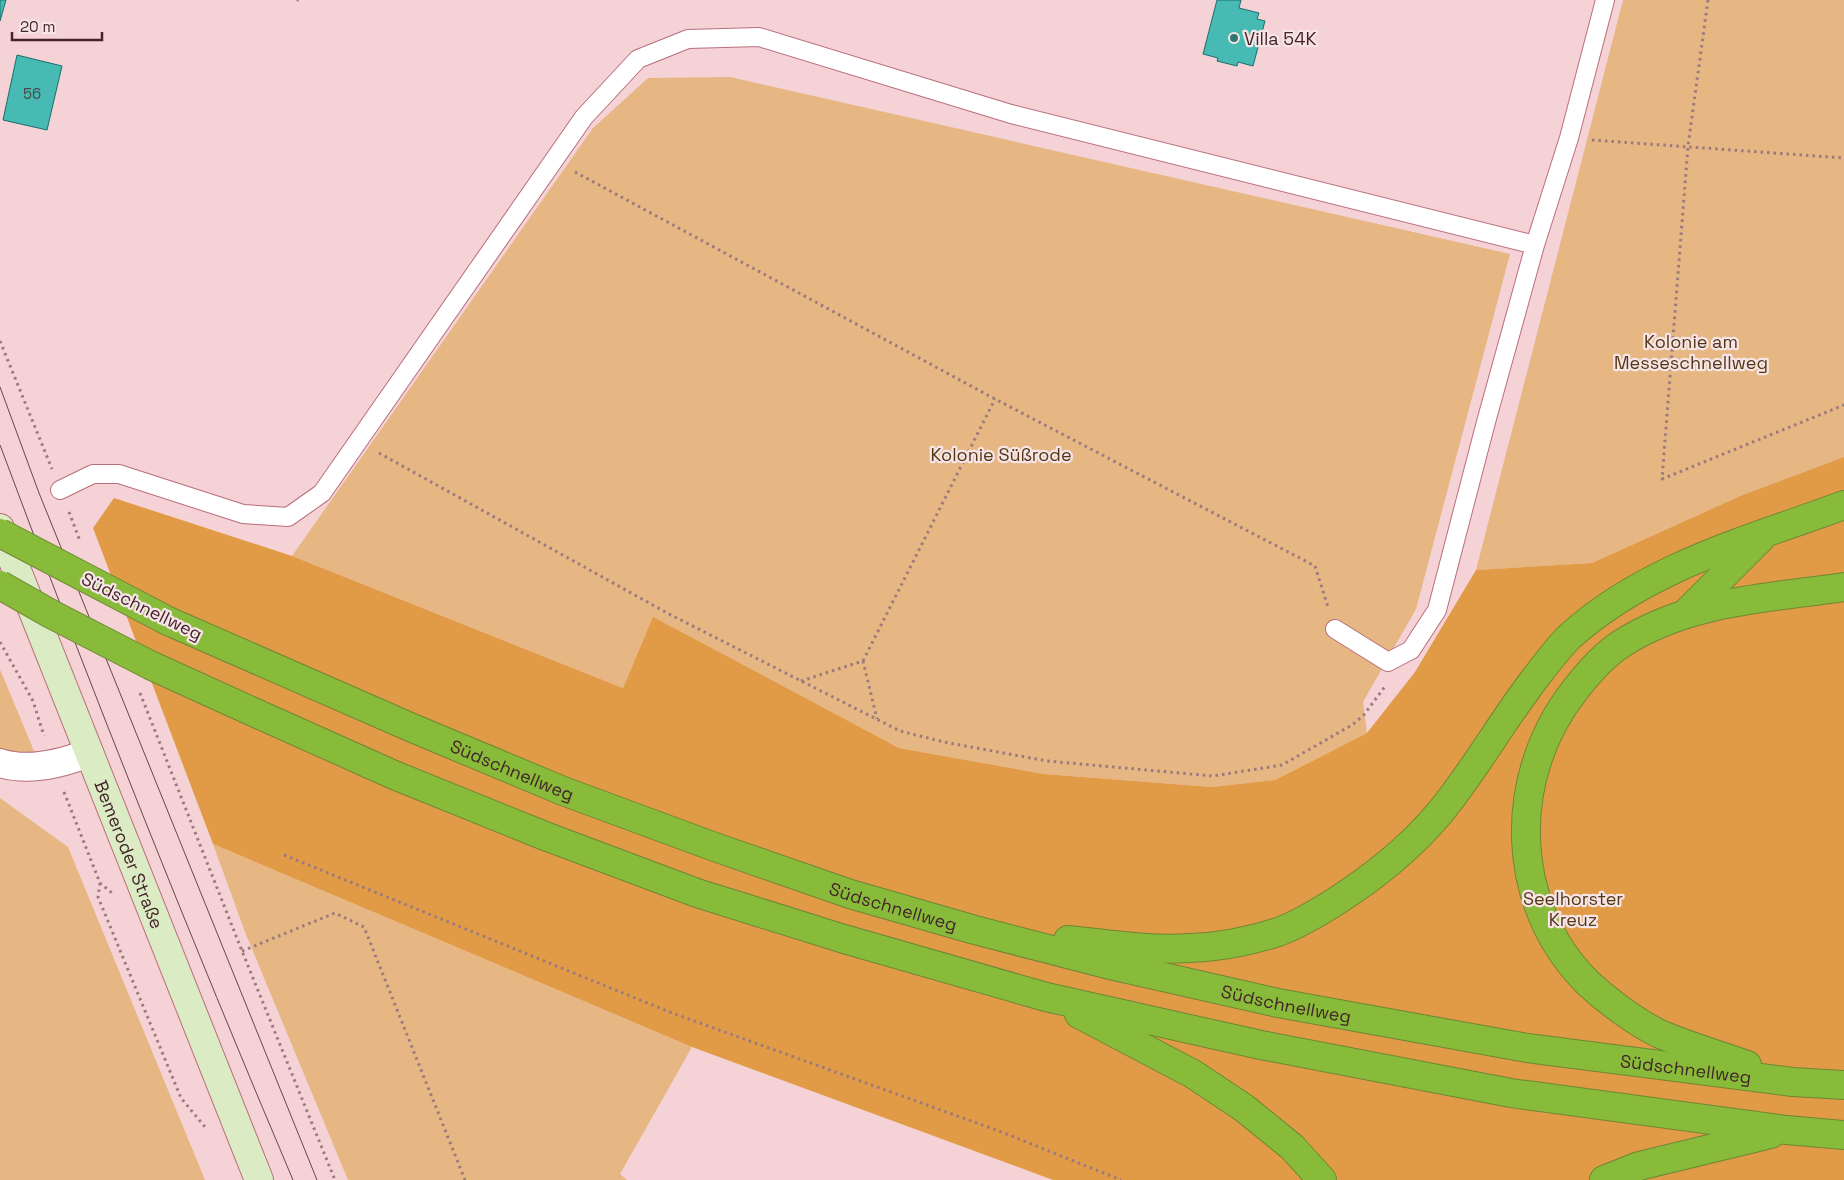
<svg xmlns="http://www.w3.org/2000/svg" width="1844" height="1180" font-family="'Space Grotesk',sans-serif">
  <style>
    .green { fill: #e6b783 }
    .forest { fill: #e19b46 }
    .building { fill: #47bbb3; stroke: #196f6a }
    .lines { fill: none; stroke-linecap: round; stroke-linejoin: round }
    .lane-casing { stroke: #ba6e7b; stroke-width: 20 }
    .street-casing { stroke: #ba6e7b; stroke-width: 30 }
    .secondary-casing { stroke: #ba6e7b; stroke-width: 30 }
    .highway-casing { stroke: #708634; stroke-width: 30 }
    .path { stroke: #9b7a7f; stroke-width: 3; stroke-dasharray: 2.5 4; stroke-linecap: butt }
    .lane { stroke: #fff; stroke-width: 18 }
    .street { stroke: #fff; stroke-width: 28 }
    .secondary { stroke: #dbebc4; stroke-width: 28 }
    .highway { stroke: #87bb39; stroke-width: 28 }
    .tram { stroke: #67474c; stroke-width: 1 }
    .highway-bridge-casing { stroke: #708634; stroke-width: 30; stroke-linecap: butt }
    .highway-bridge { stroke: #87bb39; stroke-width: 28 }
    .poi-dot { fill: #2d7671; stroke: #f6e4e6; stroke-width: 2 }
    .labels { text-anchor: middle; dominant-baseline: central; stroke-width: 4.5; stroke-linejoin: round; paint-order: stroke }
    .number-label { font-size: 15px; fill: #464a4c }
    .poi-label { font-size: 18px; fill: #45252a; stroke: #f6e4e6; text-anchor: start }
    .park-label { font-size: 18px; fill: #543714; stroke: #f6e4e6 }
    .street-label { font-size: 18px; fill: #45252a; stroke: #f6e4e6 }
  </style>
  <rect width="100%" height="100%" fill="#f4d2d6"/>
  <path class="green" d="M 1623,0 L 1844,0 L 1844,457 L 1740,496 L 1592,563 L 1476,570 Z
    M 730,77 L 1510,254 L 1416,609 L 1363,702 L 1367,733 L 1275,780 L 1212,787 L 1044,774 L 899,748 L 653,618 L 623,688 L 292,556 L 593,128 L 648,78 Z
    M 0,670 L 2,674 L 34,751 C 23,753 12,754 0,750 Z
    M 0,798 L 68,847 L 205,1180 L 0,1180 Z
    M 213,844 L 692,1047 L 620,1174 L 627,1180 L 348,1180 L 245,932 Z"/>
  <path class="forest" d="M 1844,457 L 1844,1180 L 1053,1180 L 692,1047 L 213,844 L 93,528 L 114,498 L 292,556 L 623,688 L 653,617 L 899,748 L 1044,774 L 1212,787 L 1275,780 L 1367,733 L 1415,672 L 1476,570 L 1592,563 L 1740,496 Z"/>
  <path class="building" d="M 0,0 L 6,0 L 0,21 Z
    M 1217,0 L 1241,0 L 1239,8 L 1259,13 L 1257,19 L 1265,21 L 1253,66 L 1238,62 L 1237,66 L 1217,61 L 1218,58 L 1203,54 Z
    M 17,55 L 62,66 L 47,130 L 3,120 Z"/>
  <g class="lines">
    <defs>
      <path id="lane" d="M 60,490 L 93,474 L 119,474 L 243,514 L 288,517 L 322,493 L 584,117 L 638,59 L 688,39 L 759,37 L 1011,114 L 1535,245
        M 1335,629 L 1388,662 L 1411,650 L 1437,610 L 1486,422 L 1535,245 L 1569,138 L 1605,0"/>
      <path id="street" d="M 0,763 C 28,772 63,763 89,753"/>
      <g id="secondary">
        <path id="s1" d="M 0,528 L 259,1180"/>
      </g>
      <g id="highway">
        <path d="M 1687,612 L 1760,539"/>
        <path id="s2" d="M 168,621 L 410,727 L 563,791 L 712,846 L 850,894 L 975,930 L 1106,964 L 1278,1003 L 1527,1048 L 1793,1082 L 1844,1085"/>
        <path d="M 260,715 L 394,775 L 545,836 L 697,893 L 844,939 L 1046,997 L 1261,1045 L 1511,1093 L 1786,1130 L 1844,1135"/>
        <path d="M 1068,940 C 1108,944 1150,951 1190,948 C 1220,947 1250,941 1278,932 C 1300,924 1321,911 1341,898 C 1382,871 1419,841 1449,801 C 1480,761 1505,717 1536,677 C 1546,664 1557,649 1569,637 C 1646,567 1749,540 1844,505"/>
        <path d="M 1079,1014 L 1193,1074 L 1244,1108 L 1292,1147 L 1322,1180"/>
        <path d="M 1747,1065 C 1719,1055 1688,1046 1660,1034 C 1637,1023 1607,1001 1588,983 C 1508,904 1507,776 1575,690 C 1588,673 1603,656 1621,644 C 1687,601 1767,598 1844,587"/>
        <path d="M 1604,1180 L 1639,1166 L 1771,1134"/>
      </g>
    </defs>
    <use href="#lane" class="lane-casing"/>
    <use href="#street" class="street-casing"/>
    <use href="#secondary" class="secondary-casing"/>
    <use href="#highway" class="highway-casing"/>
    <path class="path" d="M 1708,0 L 1688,146 L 1662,479 L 1844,405
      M 297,1 L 298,0
      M 1592,140 L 1844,158
      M 575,172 L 995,399 L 1315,566 L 1328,607
      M 0,341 L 52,469
      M 379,453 L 669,614 L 900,731 L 944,742 L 1047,761 L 1213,776 L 1282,765 L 1352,725 L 1363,716 L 1386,685
      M 69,512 L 80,541
      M 0,642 L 33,701 L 44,736
      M 863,661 L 995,399
      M 801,681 L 863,661 L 877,719
      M 140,693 L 242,951 L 335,1180
      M 64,792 L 100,883 L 112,893
      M 284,855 L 672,1013 L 999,1131 L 1121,1180
      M 100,883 L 98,897 L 181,1098 L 205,1127
      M 242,951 L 335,913 L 364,927 L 465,1180"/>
    <use href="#lane" class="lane"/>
    <use href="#street" class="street"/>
    <use href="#secondary" class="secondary"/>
    <use href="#highway" class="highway"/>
    <path class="tram" d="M 0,387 L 39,493 L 317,1180
      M 0,445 C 92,692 190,937 293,1180"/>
    <defs>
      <path id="highway-bridge" d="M 0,533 L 168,621
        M 0,585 L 51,614 L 150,665 L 260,715"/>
    </defs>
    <use href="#highway-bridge" class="highway-bridge-casing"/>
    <use href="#highway-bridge" class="highway-bridge"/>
  </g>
  <circle class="poi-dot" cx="1234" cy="38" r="5"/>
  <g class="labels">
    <g class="number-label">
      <text x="32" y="93">56</text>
    </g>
    <g class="poi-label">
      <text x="1244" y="38">Villa 54K</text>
    </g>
    <g class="park-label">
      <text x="1691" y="341">Kolonie am<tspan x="1691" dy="21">Messeschnellweg</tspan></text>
      <text x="1001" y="454">Kolonie Süßrode</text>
      <text x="1573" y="898">Seelhorster<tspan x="1573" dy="21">Kreuz</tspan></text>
    </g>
    <g class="street-label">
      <text transform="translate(142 606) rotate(26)">Südschnellweg</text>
      <text stroke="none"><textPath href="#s2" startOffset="375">Südschnellweg</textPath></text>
      <text stroke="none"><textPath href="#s1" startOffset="351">Bemeroder Straße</textPath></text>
      <text stroke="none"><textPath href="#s2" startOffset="780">Südschnellweg</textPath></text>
      <text stroke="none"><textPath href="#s2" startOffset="1185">Südschnellweg</textPath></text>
      <text stroke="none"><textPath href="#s2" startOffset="1590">Südschnellweg</textPath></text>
    </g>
  </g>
  <path d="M12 32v8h90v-8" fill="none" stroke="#45252a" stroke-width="2.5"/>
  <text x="20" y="32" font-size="15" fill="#45252a" stroke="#f6e4e6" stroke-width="4" paint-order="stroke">20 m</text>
</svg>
